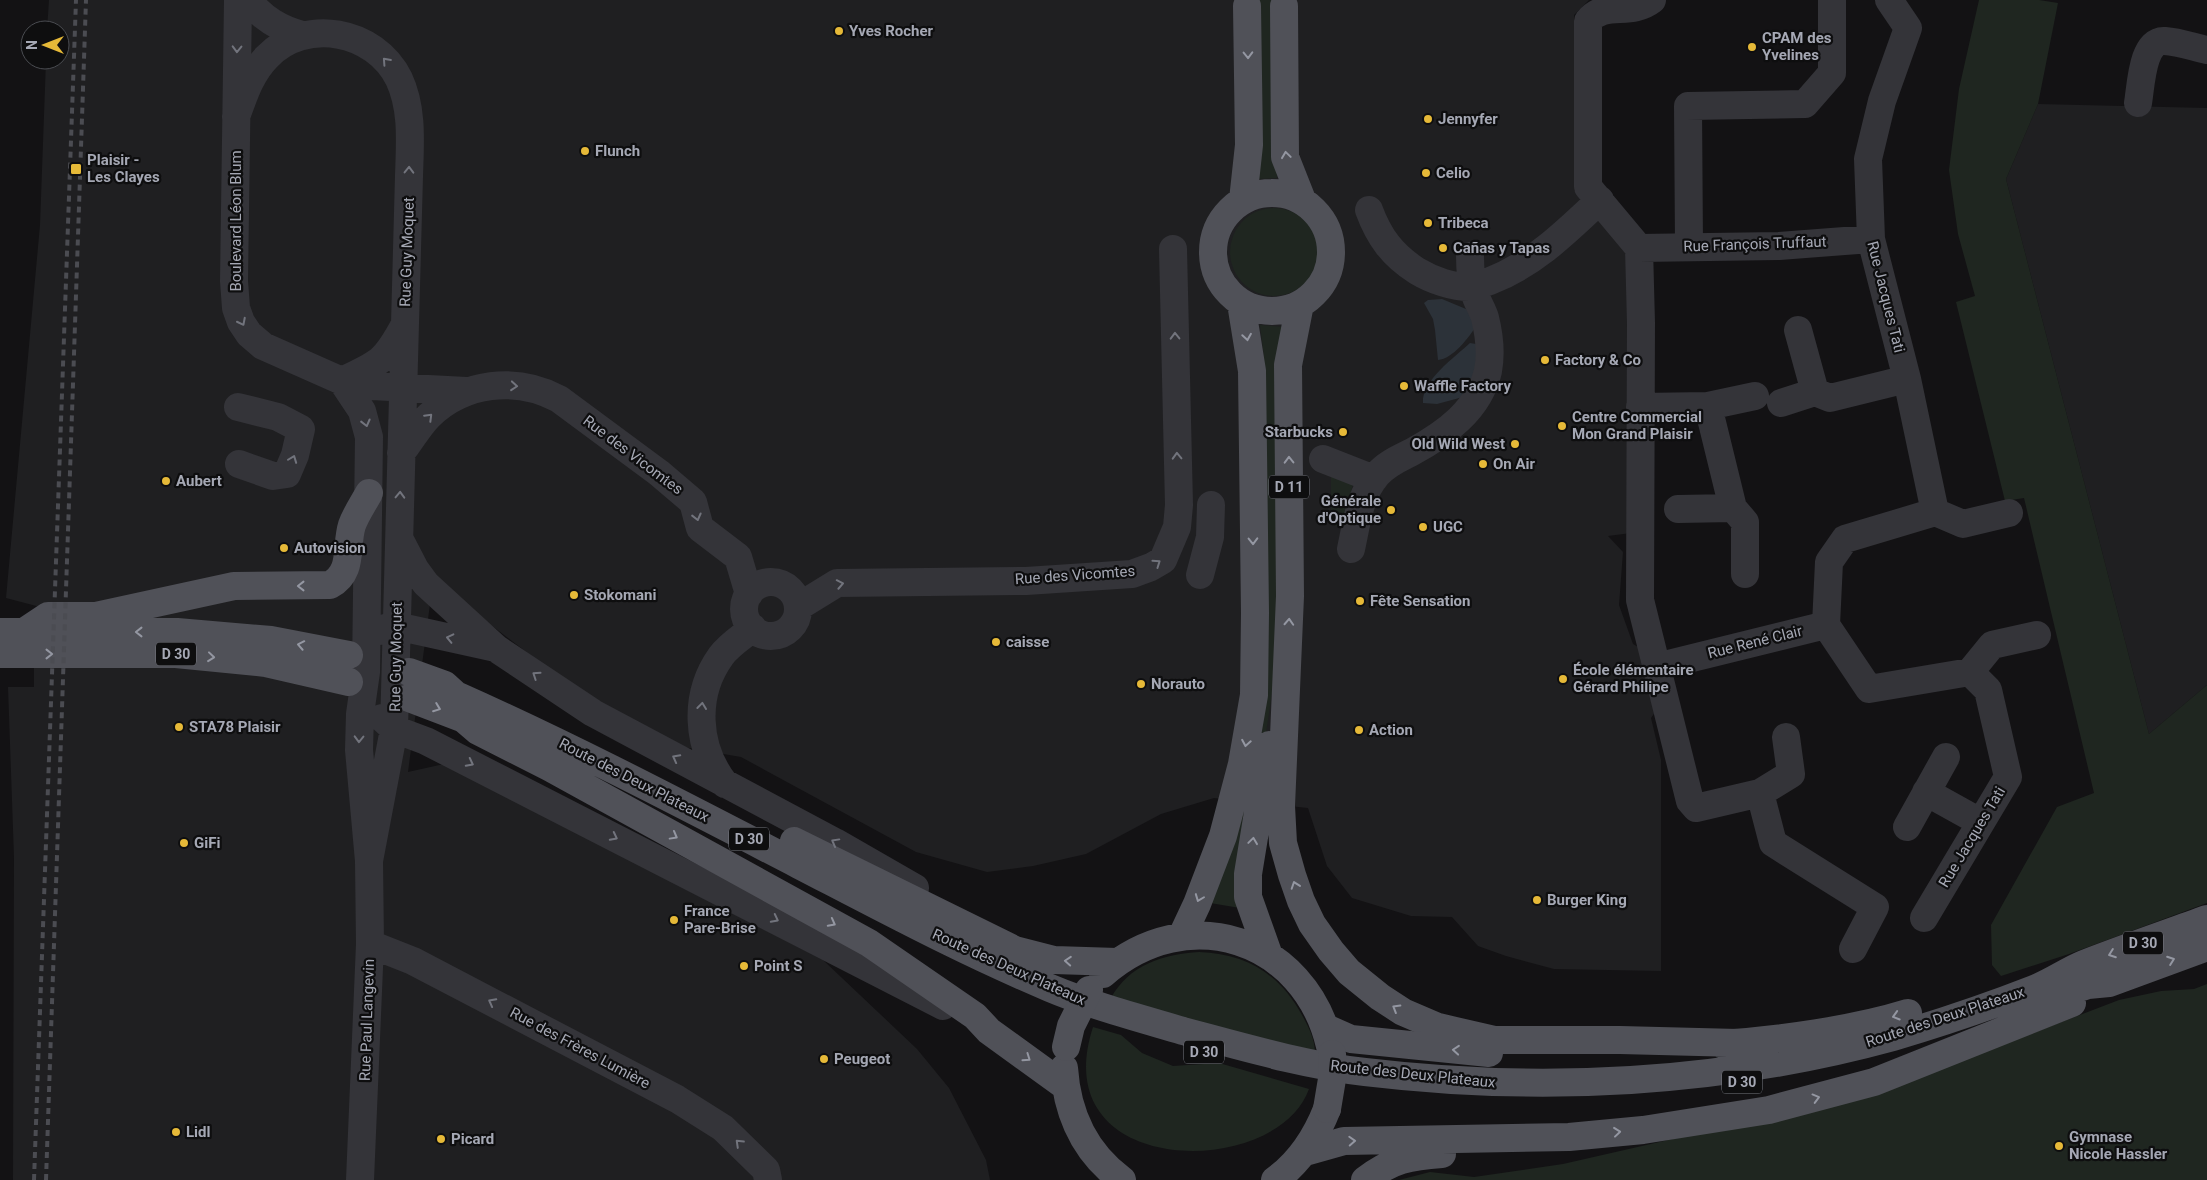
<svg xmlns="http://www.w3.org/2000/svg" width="2207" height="1180" font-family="Roboto,sans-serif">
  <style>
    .built { fill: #1f1f21 }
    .green { fill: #1f2620 }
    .water { fill: #2c3239 }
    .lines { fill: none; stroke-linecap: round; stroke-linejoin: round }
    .minor { stroke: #343439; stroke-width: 28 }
    .major { stroke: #505158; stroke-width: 28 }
    .rail { stroke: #4b4c52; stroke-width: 4; stroke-dasharray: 6 5; stroke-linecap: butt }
    .major-bridge { stroke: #505158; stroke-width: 28 }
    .oneway { stroke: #72747d }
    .oneway2 { stroke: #9497a2 }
    .poi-dot { fill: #e6b938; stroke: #0e0e0f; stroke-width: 2 }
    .labels { text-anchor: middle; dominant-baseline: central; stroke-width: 4.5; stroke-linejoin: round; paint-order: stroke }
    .shield { fill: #0e0e0f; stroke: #787a82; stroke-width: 1 }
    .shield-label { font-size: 14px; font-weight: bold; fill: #a5a8b4 }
    .poi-label { font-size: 15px; font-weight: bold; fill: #a5a8b4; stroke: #0e0e0f; text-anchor: start }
    .street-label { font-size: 15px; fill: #a5a8b4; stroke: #0e0e0f }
  </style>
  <rect width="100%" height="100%" fill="#131214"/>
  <path class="built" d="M 49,0 L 1589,0 L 1574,15 L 1574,190 L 1630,252 L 1631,533 L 1608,536 L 1623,552 L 1619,605 L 1633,644 L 1640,648 L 1656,711 L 1651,718 L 1661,760 L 1661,971 L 1554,969 L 1506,956 L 1478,946 L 1452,917 L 1411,916 L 1352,898 L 1327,866 L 1308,808 L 1214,798 L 1161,814 L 1086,854 L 1033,866 L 987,872 L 916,852 L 741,757 L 642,740 L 433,581 L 408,772 L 444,764 L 823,960 L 917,1049 L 949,1088 L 986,1160 L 990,1180 L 13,1180 L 14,857 L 8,687 L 34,687 L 34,667 L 44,608 L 6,598 L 40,225 L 46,60 L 60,60 L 60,30 L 47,30 Z
    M 2038,104 L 2207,108 L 2207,685 L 2149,734 L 2006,179 Z"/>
  <path class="green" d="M 1256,0 L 1275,0 L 1277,178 L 1257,179 Z
    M 1979,0 L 2039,0 L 2058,3 L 2038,104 L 2006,179 L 2149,734 L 2207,685 L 2207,903 L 2069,954 L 2001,976 L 1992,965 L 1991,925 L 2057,807 L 2094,793 L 2024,498 L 2005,501 L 1956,302 L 1975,296 L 1958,234 L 1949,170 L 1959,89 Z
    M1230 252a44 44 0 1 1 88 0a44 44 0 1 1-88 0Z
    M 1260,325 L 1283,327 L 1280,575 L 1276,666 L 1240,908 L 1210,903 L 1265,618 L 1264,357 Z
    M 1331,473 L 1353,482 L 1345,530 L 1332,524 L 1331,520 Z
    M 1199,952 C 1246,954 1279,973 1302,1015 C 1309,1028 1314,1037 1315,1051 L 1249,1039 L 1111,998 C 1129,965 1163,954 1199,952 Z
    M 2207,984 L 2207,1180 L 1399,1180 L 1430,1172 L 1474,1177 L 1563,1164 L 1879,1092 L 2119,1000 L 2161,991 L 2194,989 Z
    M 1093,1027 L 1121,1035 L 1142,1053 L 1173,1066 L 1219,1063 L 1309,1089 C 1277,1180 1043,1180 1093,1027 Z"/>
  <path class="water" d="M 1442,299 L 1466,309 L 1477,325 C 1469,337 1453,359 1438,360 L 1435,330 L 1433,319 L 1424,303 L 1428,300 Z
    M 1470,343 L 1476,344 L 1482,363 L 1463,397 L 1437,404 L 1423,403 C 1421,381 1455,357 1470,343 Z"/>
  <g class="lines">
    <path class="minor" d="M 238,0 L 234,281 L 236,308 L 241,322 L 249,334 L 263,346 L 342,381 L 372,386 L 466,391
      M 248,0 C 263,19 280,29 302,35
      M 1652,0 C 1630,17 1605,0 1588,21 L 1588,187 L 1639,248 L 1641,323 L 1640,600 L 1690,801 L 1696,808 L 1760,793 L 1773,843 L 1875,907 L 1853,949
      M 1889,0 L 1908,28 L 1882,101 L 1868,159 L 1871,239 L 1907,379 L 1935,512 L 1845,539 L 1829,562 L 1826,625 L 1869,689 L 1970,672 L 1988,690 L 2008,777 L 1924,918
      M 2138,103 C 2141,86 2142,39 2165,41 C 2179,42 2193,47 2207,50
      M 236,117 C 244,95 251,73 267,57 C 305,17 375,30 399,79 C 413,109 410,143 409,176 L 394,729 L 369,861
      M 1369,210 C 1379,237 1392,255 1417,271 C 1432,280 1454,288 1472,287 C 1478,286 1484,283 1490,281 C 1534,264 1566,232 1600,200
      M 1689,246 L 1688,106 L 1805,104 L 1832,73 L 1832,0
      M 1639,248 L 1779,246 L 1871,239
      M 1798,330 L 1815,392 L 1830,398 L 1907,379
      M 342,381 L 362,411 L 369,437 L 366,672 L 360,714 L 359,750 L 369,861 L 370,944 L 360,1180
      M 342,381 C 379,363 384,363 404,326
      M 1781,403 L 1815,392
      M 238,407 L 278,417 L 301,429 L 295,455 L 287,474 L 273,476 L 239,464
      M 1640,407 L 1708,406 L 1755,396
      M 401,453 C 411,441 418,427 429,416 C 464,382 516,376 559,399 L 659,473 L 693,502 L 700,528 L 738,557 L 749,594
      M 1323,459 L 1374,479
      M 1733,508 L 1745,522 L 1745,574
      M 1678,509 L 1733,508 L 1708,406
      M 1935,512 L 1963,524 L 2009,513
      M 400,540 L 415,569 L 426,584 L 497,649 L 593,713 L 835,842 L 915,888
      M 1351,549 C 1357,522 1359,496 1377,475 C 1386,464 1400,458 1412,452 C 1445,434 1479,410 1488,371 C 1491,355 1489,334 1485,318 C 1483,310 1477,302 1475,294 C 1471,282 1470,269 1470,256
      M 1200,575 L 1210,537 L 1211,505
      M744 609a27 27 0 1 1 54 0a27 27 0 1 1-54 0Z
      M 798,607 L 837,583 L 1026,581 L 1132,574 L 1151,567 L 1163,560 L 1177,527 L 1179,505 L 1173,249
      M 380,631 L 385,628 L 396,626 L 496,648
      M 1656,667 L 1826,625
      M 1970,672 L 1992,645 L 2037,635
      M 382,718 L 394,729 L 426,741 L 943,1006
      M 725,784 C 696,747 693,695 721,656 C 729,645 742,637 753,628
      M 1926,792 L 1980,822
      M 1760,793 L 1791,774 L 1786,737
      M 1907,827 L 1946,757
      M 370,944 L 413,961 L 677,1099 L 723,1128 L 766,1170 L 768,1180"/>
    <path class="major" d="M 1284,6 L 1285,157 L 1302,200
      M1213 252a59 59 0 1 1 118 0a59 59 0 1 1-118 0Z
      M 1243,200 L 1249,145 L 1247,6
      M 1300,304 L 1288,365 L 1290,596 L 1281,806 L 1283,843 L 1292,875 L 1301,901 L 1312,924 L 1331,951 L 1349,972 L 1380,997 L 1403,1012 L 1438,1027 L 1494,1040 L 1620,1040 L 1738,1043
      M 0,632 L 177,632 L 271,640 L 349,655
      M 24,632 L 48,616 L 96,616 L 234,586 L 330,585 C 354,572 345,547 352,525 C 356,514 363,504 369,493
      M 0,654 L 176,654 L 266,663 L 349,682
      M 409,672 L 445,685 L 456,695 C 573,747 685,806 799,865 C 882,908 964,952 1050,988 C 1093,1006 1139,1018 1183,1031 C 1243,1047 1304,1065 1365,1072 C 1541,1093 1722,1084 1893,1037 C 1940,1023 1988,1007 2034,989 C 2052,982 2067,971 2084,964 C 2125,948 2166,934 2207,919
      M 409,698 L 464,719 L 481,720
      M 464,719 L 478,731 L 549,767 L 869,943 L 975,1016 L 989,1031 L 1065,1086
      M 1269,745 L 1248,874 L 1248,897 L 1269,956
      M 794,841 L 1015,950 L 1054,960 L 1117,962
      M 1182,936 L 1197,904 L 1223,836 L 1242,764 L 1254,695 L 1255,613 L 1252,371 L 1241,303
      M 1103,974 C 1187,900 1305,938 1330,1046
      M 2046,999 L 2088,985 L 2109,983 L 2207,947
      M 1326,1028 L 1351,1039 L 1489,1053
      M 1721,1044 C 1779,1040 1853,1030 1908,1013
      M 1064,1068 C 1067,1114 1084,1152 1122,1180
      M 1305,1152 L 1344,1141 L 1569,1137 L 1643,1130 L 1769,1110 L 1874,1082 L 2072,1003
      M 1275,1180 C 1300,1162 1316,1137 1327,1109
      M 1365,1180 C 1391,1160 1410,1156 1442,1154"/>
    <path class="rail" d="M 34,1180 L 76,0
      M 46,1180 L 86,0"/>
    <path class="major-bridge" d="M 1066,1047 L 1071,1026 L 1089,990
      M 1327,1109 L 1333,1073 L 1332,1054"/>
  </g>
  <defs><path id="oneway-chevron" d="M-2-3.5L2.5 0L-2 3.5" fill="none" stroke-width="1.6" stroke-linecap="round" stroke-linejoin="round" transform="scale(1.25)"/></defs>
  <g class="oneway">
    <use href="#oneway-chevron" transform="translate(237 49) rotate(91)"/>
    <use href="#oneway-chevron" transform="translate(386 61) rotate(-132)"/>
    <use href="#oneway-chevron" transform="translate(409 170) rotate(-89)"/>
    <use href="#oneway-chevron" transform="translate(242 322) rotate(63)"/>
    <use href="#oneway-chevron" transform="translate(1175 336) rotate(-91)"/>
    <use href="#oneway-chevron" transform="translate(514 386) rotate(5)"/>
    <use href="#oneway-chevron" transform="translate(429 417) rotate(-45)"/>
    <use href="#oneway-chevron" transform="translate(366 423) rotate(76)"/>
    <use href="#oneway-chevron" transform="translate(1177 456) rotate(-92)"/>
    <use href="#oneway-chevron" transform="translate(293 459) rotate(-69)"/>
    <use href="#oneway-chevron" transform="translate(400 495) rotate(-88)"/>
    <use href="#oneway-chevron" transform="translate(697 517) rotate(76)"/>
    <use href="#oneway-chevron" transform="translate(1157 563) rotate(-35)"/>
    <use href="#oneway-chevron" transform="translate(840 584) rotate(-11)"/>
    <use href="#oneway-chevron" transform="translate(450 638) rotate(-167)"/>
    <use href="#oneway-chevron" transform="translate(536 675) rotate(-146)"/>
    <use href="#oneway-chevron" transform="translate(702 706) rotate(-83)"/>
    <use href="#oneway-chevron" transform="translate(359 739) rotate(91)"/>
    <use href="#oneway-chevron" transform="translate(676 758) rotate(-152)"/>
    <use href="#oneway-chevron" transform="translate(470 763) rotate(27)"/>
    <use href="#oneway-chevron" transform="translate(614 837) rotate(27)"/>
    <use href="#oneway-chevron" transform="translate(835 842) rotate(-151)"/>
    <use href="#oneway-chevron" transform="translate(775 919) rotate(27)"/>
    <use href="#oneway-chevron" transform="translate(492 1002) rotate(-152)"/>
    <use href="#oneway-chevron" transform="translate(739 1143) rotate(-136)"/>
  </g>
  <g class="oneway2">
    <use href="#oneway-chevron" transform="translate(1248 55) rotate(89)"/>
    <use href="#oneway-chevron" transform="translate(1286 155) rotate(-98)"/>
    <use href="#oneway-chevron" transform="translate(1247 337) rotate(81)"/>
    <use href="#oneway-chevron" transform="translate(1289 460) rotate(-91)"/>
    <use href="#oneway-chevron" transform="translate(1253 541) rotate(89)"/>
    <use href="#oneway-chevron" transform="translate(301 586) rotate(-180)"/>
    <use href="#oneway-chevron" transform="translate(1289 622) rotate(-87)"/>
    <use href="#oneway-chevron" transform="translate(139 632) rotate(180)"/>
    <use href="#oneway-chevron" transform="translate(301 645) rotate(-169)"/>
    <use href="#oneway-chevron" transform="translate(49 654)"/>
    <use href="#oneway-chevron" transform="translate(211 657) rotate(6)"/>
    <use href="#oneway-chevron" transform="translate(437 708) rotate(21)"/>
    <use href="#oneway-chevron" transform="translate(1246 743) rotate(100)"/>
    <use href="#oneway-chevron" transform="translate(674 836) rotate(29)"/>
    <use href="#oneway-chevron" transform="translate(1253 841) rotate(-82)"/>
    <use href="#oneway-chevron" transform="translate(1295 885) rotate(-109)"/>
    <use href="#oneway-chevron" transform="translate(1199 898) rotate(111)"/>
    <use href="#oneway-chevron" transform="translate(832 923) rotate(28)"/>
    <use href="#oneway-chevron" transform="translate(2112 954) rotate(160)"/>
    <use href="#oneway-chevron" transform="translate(2171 960) rotate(-20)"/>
    <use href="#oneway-chevron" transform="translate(1068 961) rotate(-176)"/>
    <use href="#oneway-chevron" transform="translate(1396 1008) rotate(-149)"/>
    <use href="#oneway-chevron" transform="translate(1896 1016) rotate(163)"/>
    <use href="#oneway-chevron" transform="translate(1456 1050) rotate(-175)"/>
    <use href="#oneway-chevron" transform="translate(1027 1058) rotate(35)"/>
    <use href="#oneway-chevron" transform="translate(1816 1098) rotate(-15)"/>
    <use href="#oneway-chevron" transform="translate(1617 1132) rotate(-6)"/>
    <use href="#oneway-chevron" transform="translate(1352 1141) rotate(-3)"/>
  </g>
  <g class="poi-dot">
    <circle cx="839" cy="31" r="5"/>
    <circle cx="1752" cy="47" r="5"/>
    <circle cx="1428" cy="119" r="5"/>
    <circle cx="585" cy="151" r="5"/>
    <rect x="70" y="163" width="12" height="12" rx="2.5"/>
    <circle cx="1426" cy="173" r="5"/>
    <circle cx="1428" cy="223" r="5"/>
    <circle cx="1443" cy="248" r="5"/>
    <circle cx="1545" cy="360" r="5"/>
    <circle cx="1404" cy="386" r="5"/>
    <circle cx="1562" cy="426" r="5"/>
    <circle cx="1343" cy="432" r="5"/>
    <circle cx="1515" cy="444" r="5"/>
    <circle cx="1483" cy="464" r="5"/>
    <circle cx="166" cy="481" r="5"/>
    <circle cx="1391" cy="510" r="5"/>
    <circle cx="1423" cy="527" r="5"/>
    <circle cx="284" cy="548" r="5"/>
    <circle cx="574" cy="595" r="5"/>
    <circle cx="1360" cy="601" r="5"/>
    <circle cx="996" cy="642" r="5"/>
    <circle cx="1563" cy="679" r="5"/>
    <circle cx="1141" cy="684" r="5"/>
    <circle cx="179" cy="727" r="5"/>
    <circle cx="1359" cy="730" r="5"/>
    <circle cx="184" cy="843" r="5"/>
    <circle cx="1537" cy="900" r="5"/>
    <circle cx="674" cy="920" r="5"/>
    <circle cx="744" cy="966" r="5"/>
    <circle cx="824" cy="1059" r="5"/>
    <circle cx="176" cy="1132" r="5"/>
    <circle cx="441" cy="1139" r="5"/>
    <circle cx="2059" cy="1146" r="5"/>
  </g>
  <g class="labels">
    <g class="shield">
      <rect x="1269" y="475.5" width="40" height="23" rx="4"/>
      <rect x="156" y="642.5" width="40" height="23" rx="4"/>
      <rect x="729" y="827.5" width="40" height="23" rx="4"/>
      <rect x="2123" y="931.5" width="40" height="23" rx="4"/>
      <rect x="1184" y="1040.5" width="40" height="23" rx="4"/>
      <rect x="1722" y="1070.5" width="40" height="23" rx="4"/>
    </g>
    <g class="shield-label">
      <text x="1289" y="487">D 11</text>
      <text x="176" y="654">D 30</text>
      <text x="749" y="839">D 30</text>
      <text x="2143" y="943">D 30</text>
      <text x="1204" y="1052">D 30</text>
      <text x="1742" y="1082">D 30</text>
    </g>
    <g class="poi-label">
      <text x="849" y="31">Yves Rocher</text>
      <text x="1762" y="38">CPAM des<tspan x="1762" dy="17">Yvelines</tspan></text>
      <text x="1438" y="119">Jennyfer</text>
      <text x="595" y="151">Flunch</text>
      <text x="87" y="160">Plaisir -<tspan x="87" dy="17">Les Clayes</tspan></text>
      <text x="1436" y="173">Celio</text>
      <text x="1438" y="223">Tribeca</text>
      <text x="1453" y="248">Cañas y Tapas</text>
      <text x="1555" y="360">Factory &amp; Co</text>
      <text x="1414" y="386">Waffle Factory</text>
      <text x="1572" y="417">Centre Commercial<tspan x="1572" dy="17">Mon Grand Plaisir</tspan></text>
      <text x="1333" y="432" text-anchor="end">Starbucks</text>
      <text x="1505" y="444" text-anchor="end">Old Wild West</text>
      <text x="1493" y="464">On Air</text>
      <text x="176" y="481">Aubert</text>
      <text x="1381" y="501" text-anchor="end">Générale<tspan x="1381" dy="17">d'Optique</tspan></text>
      <text x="1433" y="527">UGC</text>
      <text x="294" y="548">Autovision</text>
      <text x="584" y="595">Stokomani</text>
      <text x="1370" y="601">Fête Sensation</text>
      <text x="1006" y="642">caisse</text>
      <text x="1573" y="670">École élémentaire<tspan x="1573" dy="17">Gérard Philipe</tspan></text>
      <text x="1151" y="684">Norauto</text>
      <text x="189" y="727">STA78 Plaisir</text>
      <text x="1369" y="730">Action</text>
      <text x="194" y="843">GiFi</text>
      <text x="1547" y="900">Burger King</text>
      <text x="684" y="911">France<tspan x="684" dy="17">Pare-Brise</tspan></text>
      <text x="754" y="966">Point S</text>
      <text x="834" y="1059">Peugeot</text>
      <text x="186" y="1132">Lidl</text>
      <text x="2069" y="1137">Gymnase<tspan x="2069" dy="17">Nicole Hassler</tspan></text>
      <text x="451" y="1139">Picard</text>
    </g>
    <g class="street-label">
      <text transform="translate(236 221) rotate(-90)">Boulevard Léon Blum</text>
      <text transform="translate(1755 244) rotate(-2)">Rue François Truffaut</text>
      <text transform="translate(407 252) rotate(-88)">Rue Guy Moquet</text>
      <text transform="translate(1886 297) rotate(76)">Rue Jacques Tati</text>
      <text transform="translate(633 455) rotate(37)">Rue des Vicomtes</text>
      <text transform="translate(1075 575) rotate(-4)">Rue des Vicomtes</text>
      <text transform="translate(1755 642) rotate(-14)">Rue René Clair</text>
      <text transform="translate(396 657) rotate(-89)">Rue Guy Moquet</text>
      <text transform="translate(634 780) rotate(27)">Route des Deux Plateaux</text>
      <text transform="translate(1972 837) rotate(-59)">Rue Jacques Tati</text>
      <text transform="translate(1009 967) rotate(24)">Route des Deux Plateaux</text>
      <text transform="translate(1945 1017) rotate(-18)">Route des Deux Plateaux</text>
      <text transform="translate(367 1020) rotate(-88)">Rue Paul Langevin</text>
      <text transform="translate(580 1048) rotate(28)">Rue des Frères Lumière</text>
      <text transform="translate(1413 1074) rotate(6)">Route des Deux Plateaux</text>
    </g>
  </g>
  <g transform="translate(45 45) rotate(270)"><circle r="24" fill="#0e0e0f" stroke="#4a4c51"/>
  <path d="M0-4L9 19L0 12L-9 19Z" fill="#e6b938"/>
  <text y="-8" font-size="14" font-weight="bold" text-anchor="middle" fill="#a5a8b4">N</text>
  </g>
</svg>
